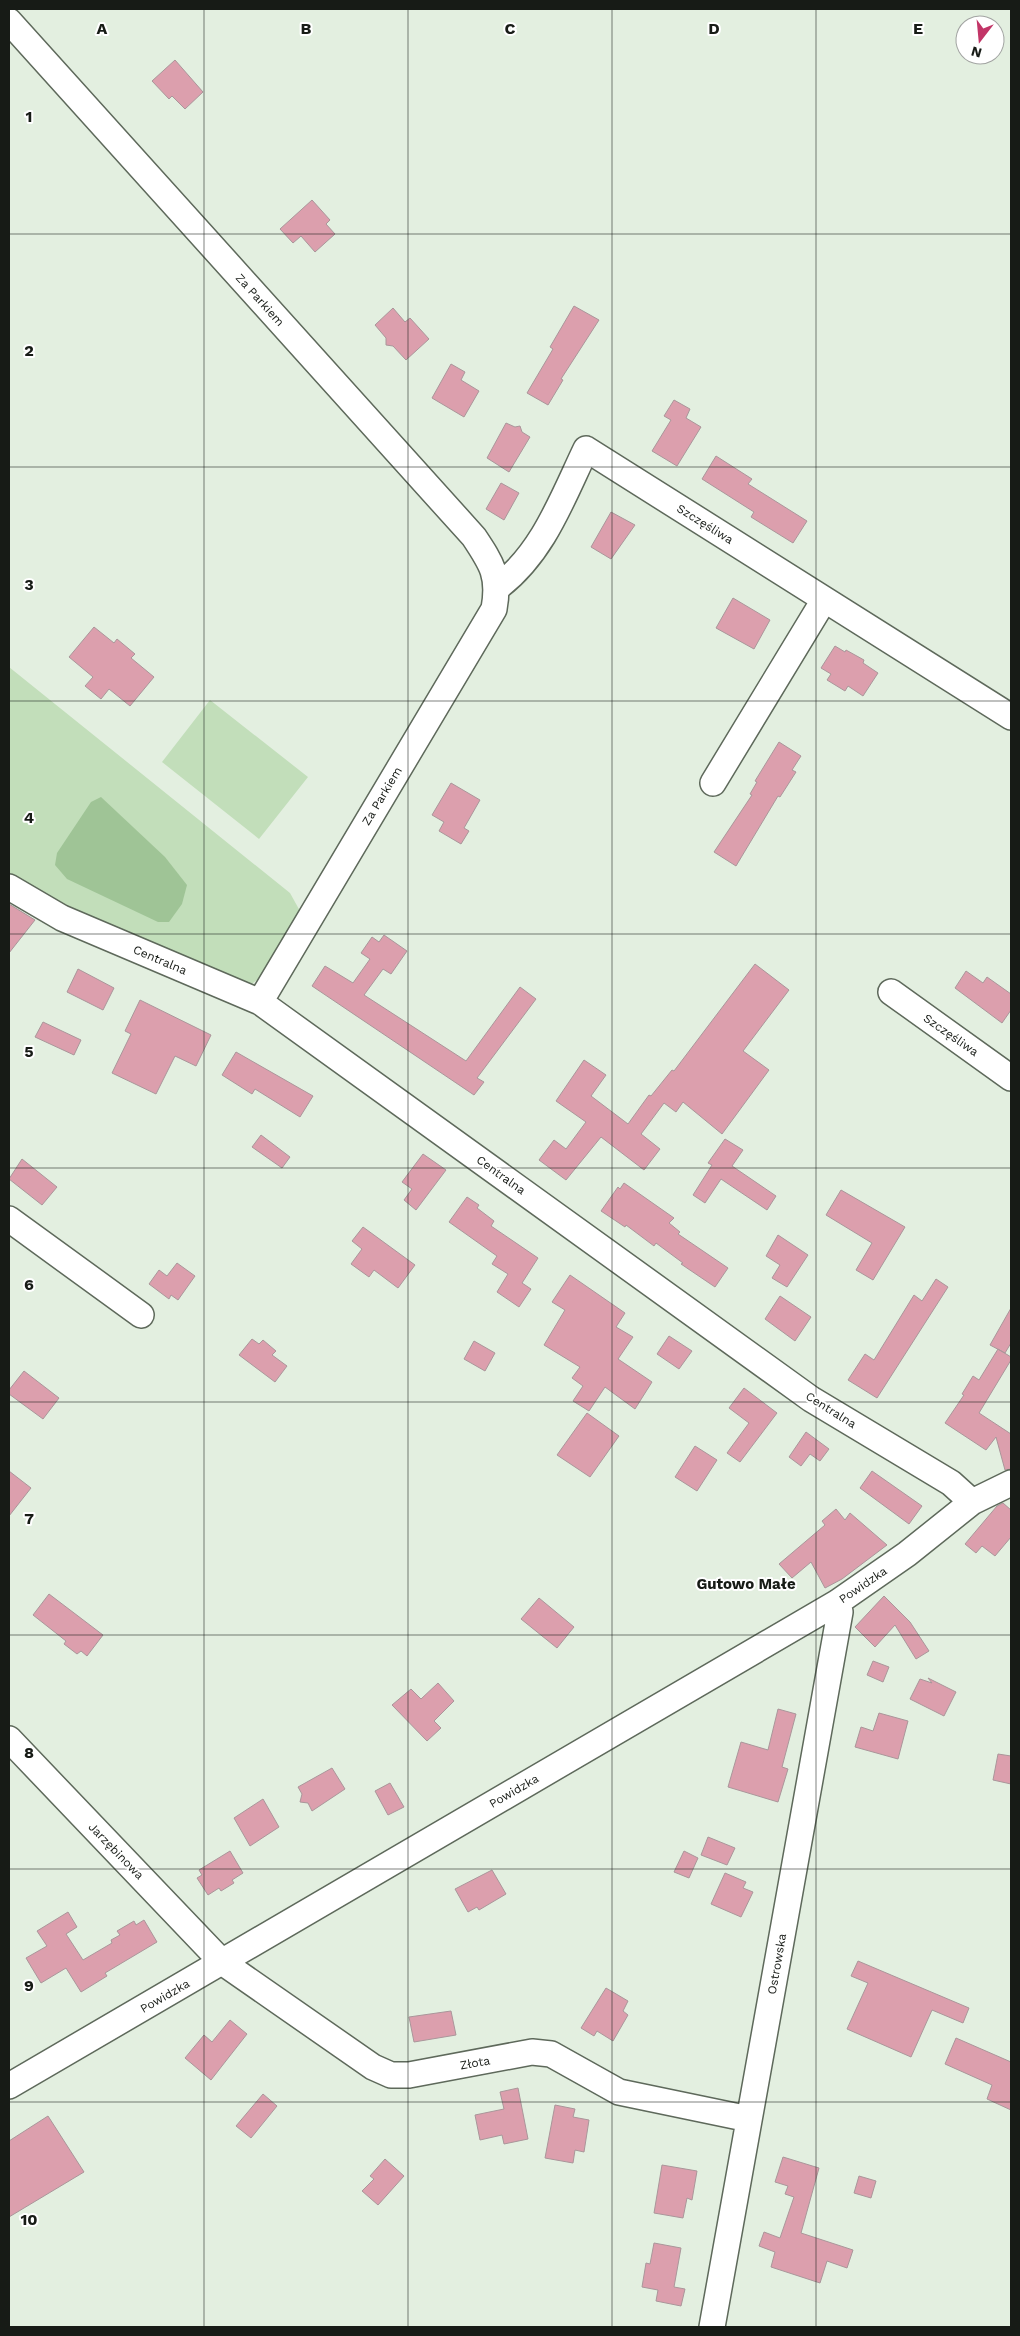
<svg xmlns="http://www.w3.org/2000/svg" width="1020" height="2336" font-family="'Work Sans',sans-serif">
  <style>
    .green { fill: #c2deba }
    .water { fill: #9fc496 }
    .building { fill: #dc9fad; stroke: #aa969a }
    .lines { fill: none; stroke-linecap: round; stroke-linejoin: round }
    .minor-casing { stroke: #5e695b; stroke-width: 28 }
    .minor { stroke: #fff; stroke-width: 25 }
    .grid { fill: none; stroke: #171b16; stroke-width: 1; stroke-opacity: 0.55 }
    .labels { text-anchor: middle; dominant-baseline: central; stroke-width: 4; stroke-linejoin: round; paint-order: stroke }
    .street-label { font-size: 12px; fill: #171b16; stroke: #fff }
    .quarter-label { font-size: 15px; font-weight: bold; fill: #171b16; stroke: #fff }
    .grid-label { font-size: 16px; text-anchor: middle; font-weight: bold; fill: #171b16; stroke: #fff; stroke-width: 4; stroke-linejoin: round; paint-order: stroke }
  </style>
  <rect width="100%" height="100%" fill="#e3efe0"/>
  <path class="green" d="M 9,667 L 290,893 L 300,911 L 265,974 L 249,986 L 71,914 L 9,876 Z
    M 210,700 L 308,777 L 259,839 L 162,762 Z"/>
  <path class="water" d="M 101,797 L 165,857 L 187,885 L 182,904 L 169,922 L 158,922 L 67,879 L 55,865 L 57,853 L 91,802 Z"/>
  <path class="building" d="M 175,60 L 203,92 L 185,109 L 172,96 L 169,99 L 152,81 Z
    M 312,200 L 330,220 L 326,224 L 335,234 L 315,252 L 301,236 L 293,243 L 280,229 Z
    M 574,306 L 599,320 L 561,379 L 563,380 L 548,405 L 527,393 L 553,349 L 550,347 Z
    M 393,308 L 405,322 L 410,318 L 429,339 L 406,360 L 393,346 L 386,345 L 386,338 L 375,325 Z
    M 451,364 L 465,372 L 461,380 L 479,391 L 464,417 L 432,398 Z
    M 674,400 L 690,409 L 686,418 L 701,427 L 677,466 L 652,451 L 671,420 L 664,416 Z
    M 506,423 L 515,427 L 520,426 L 522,432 L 530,437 L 509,472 L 487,458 Z
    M 716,456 L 752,479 L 748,484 L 807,521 L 793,543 L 751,517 L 754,512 L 702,479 Z
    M 501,483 L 519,493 L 504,520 L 486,509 Z
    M 611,512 L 635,525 L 611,559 L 591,547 Z
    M 733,598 L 770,620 L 754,649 L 716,628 Z
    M 94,627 L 114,643 L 117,639 L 135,654 L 131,658 L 154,677 L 130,706 L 109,689 L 101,699 L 85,686 L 93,677 L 69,657 Z
    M 835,646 L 845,652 L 846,650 L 864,660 L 863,663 L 878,673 L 863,696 L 848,686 L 845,691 L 827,680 L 831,674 L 821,668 Z
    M 779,742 L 801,756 L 792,770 L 796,772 L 780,797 L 778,796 L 736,866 L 714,852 L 752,795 L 750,794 L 757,782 L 755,781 Z
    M 451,783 L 480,800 L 464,828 L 469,831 L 461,844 L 439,831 L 444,822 L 432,815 Z
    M 9,904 L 35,920 L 9,953 Z
    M 384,935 L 407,951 L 391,974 L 383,969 L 364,995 L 466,1061 L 520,987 L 536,999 L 477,1078 L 484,1082 L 474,1095 L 312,986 L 325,966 L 353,983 L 370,959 L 361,953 L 372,937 L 379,942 Z
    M 755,964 L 789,990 L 743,1051 L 769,1070 L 722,1134 L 683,1102 L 676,1112 L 664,1103 L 641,1134 L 660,1149 L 644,1170 L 601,1137 L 566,1180 L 539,1160 L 554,1140 L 566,1149 L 586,1122 L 556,1101 L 584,1060 L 606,1075 L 591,1096 L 628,1124 L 649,1095 L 651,1096 L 672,1070 L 674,1071 Z
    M 78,969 L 114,988 L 103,1010 L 67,992 Z
    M 966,971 L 983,983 L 987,977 L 1011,994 L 1011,1010 L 1002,1023 L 955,988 Z
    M 140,1000 L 211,1035 L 196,1066 L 175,1056 L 156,1094 L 112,1073 L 131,1034 L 125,1031 Z
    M 43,1022 L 81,1040 L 74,1055 L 35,1037 Z
    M 236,1052 L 313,1096 L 300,1117 L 255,1089 L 252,1094 L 222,1075 Z
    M 261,1135 L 290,1157 L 282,1168 L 252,1147 Z
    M 725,1139 L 743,1150 L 732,1166 L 776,1196 L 767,1210 L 721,1179 L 705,1203 L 693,1195 L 712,1165 L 708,1163 Z
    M 423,1154 L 446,1170 L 416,1210 L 404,1200 L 412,1189 L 402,1182 Z
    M 22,1159 L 57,1187 L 42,1205 L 9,1179 Z
    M 624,1183 L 674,1218 L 669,1223 L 680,1232 L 678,1234 L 728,1268 L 715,1287 L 681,1264 L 683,1263 L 656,1243 L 654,1246 L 626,1225 L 625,1227 L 601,1211 L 618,1187 L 620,1189 Z
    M 841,1190 L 905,1227 L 873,1280 L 856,1270 L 872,1243 L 826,1215 Z
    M 467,1197 L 479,1205 L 477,1208 L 494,1221 L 491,1226 L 538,1258 L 522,1283 L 531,1289 L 519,1307 L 497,1292 L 508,1274 L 492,1264 L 497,1256 L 449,1222 Z
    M 363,1227 L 415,1265 L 398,1288 L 374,1270 L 369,1277 L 351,1264 L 362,1249 L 352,1241 Z
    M 778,1235 L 808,1255 L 787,1287 L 772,1278 L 780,1265 L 766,1256 Z
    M 177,1263 L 195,1276 L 178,1300 L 171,1295 L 169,1299 L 149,1284 L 159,1270 L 167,1276 Z
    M 570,1275 L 625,1313 L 616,1327 L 633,1337 L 618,1359 L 652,1382 L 635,1409 L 605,1387 L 589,1411 L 573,1401 L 583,1386 L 572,1378 L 580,1367 L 544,1345 L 565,1310 L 552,1302 Z
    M 936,1279 L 948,1287 L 877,1398 L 848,1380 L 865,1354 L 874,1360 L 914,1295 L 922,1301 Z
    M 780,1296 L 811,1317 L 795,1341 L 765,1319 Z
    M 1011,1308 L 1011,1343 L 1005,1353 L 990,1345 Z
    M 669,1336 L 692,1351 L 679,1369 L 657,1354 Z
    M 252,1339 L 259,1344 L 263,1340 L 276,1351 L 272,1355 L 287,1366 L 275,1382 L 239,1355 Z
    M 474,1341 L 495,1353 L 485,1371 L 464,1359 Z
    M 998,1349 L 1011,1357 L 1011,1360 L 979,1413 L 1011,1434 L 1011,1469 L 1005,1470 L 996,1437 L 986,1450 L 945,1423 L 964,1395 L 962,1394 L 973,1376 L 979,1380 Z
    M 24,1371 L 59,1398 L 43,1419 L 9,1394 L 9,1390 Z
    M 744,1388 L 777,1413 L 740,1462 L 727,1453 L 749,1423 L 729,1408 Z
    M 587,1413 L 619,1436 L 590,1477 L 557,1455 Z
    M 806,1432 L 829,1449 L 820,1461 L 810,1454 L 801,1466 L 789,1457 Z
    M 695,1446 L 717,1460 L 697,1491 L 675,1477 Z
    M 9,1471 L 31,1488 L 9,1516 Z
    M 872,1471 L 922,1506 L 909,1524 L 860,1488 Z
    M 1003,1503 L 1011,1510 L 1011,1537 L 995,1556 L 982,1546 L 976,1553 L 965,1544 L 997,1506 Z
    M 836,1509 L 845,1520 L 850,1513 L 887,1545 L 842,1579 L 825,1588 L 811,1562 L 792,1578 L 779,1564 L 825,1525 L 822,1521 Z
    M 49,1594 L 103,1635 L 87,1656 L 81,1651 L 77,1654 L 64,1644 L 66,1641 L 33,1615 Z
    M 884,1596 L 910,1622 L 929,1651 L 916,1659 L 895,1625 L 875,1647 L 855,1627 Z
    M 539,1598 L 574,1627 L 557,1648 L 521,1619 Z
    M 873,1661 L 889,1667 L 883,1682 L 867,1675 Z
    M 928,1678 L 956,1692 L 944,1716 L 910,1699 L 920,1679 L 932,1683 Z
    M 438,1683 L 454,1701 L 434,1721 L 441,1728 L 427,1741 L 392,1705 L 411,1689 L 421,1699 Z
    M 778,1709 L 796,1714 L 782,1767 L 788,1769 L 778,1802 L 728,1787 L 741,1742 L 768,1750 Z
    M 879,1713 L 908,1721 L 898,1759 L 855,1747 L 861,1727 L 873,1731 Z
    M 998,1754 L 1011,1756 L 1011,1784 L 993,1780 Z
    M 332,1768 L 345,1789 L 312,1811 L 308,1803 L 300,1802 L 302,1794 L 298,1787 Z
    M 390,1783 L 404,1807 L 388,1815 L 375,1791 Z
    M 263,1799 L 279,1827 L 250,1846 L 234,1818 Z
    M 708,1837 L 735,1848 L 727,1865 L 701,1855 Z
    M 230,1851 L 243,1873 L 232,1880 L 234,1883 L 221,1891 L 219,1888 L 208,1895 L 197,1878 L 202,1875 L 199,1870 Z
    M 684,1851 L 698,1858 L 689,1878 L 674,1872 Z
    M 492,1870 L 506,1894 L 479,1910 L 477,1907 L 468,1912 L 455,1889 Z
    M 725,1873 L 746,1882 L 743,1888 L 753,1892 L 741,1917 L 711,1904 Z
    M 68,1912 L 77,1927 L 66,1934 L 83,1960 L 112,1943 L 111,1940 L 120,1935 L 117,1931 L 134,1921 L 136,1925 L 144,1920 L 157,1942 L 105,1973 L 107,1976 L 81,1992 L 66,1968 L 41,1983 L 26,1958 L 47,1946 L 37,1931 Z
    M 858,1961 L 969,2008 L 963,2023 L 932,2010 L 911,2057 L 847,2029 L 868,1983 L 851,1976 Z
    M 606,1988 L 628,2001 L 623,2011 L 628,2015 L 613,2041 L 597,2031 L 594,2036 L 581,2028 Z
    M 451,2011 L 456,2035 L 414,2042 L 409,2017 Z
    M 230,2020 L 247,2034 L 211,2080 L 185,2058 L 204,2035 L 212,2042 Z
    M 956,2038 L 1011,2062 L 1011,2110 L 987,2099 L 992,2085 L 945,2064 Z
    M 518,2088 L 528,2139 L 504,2144 L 502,2135 L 480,2140 L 475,2115 L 504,2109 L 500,2092 Z
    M 263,2094 L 277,2106 L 251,2138 L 236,2126 Z
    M 555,2105 L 575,2109 L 573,2117 L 589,2120 L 584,2152 L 575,2150 L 573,2163 L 545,2158 Z
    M 48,2116 L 84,2172 L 9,2217 L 9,2141 Z
    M 783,2157 L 819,2168 L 801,2233 L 853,2250 L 847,2268 L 827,2261 L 820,2283 L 771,2267 L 775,2252 L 759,2246 L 764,2232 L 780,2238 L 794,2197 L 785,2194 L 788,2186 L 775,2182 Z
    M 385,2159 L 404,2176 L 378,2205 L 362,2191 L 374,2179 L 370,2176 Z
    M 662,2165 L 697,2171 L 692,2200 L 687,2198 L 683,2218 L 654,2213 Z
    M 859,2176 L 876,2181 L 871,2198 L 854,2193 Z
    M 654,2243 L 681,2248 L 674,2287 L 685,2289 L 681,2306 L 656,2301 L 658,2290 L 642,2287 L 646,2263 L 650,2264 Z"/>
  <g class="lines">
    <defs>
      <path id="minor" d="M 9,21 L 474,537 C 492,564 500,576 494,609 L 260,1002
        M 498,587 C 543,553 562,499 586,449 L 1011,717
        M 713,783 L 824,600
        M 9,887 L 62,918 L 260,1002 L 811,1399 L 951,1483 L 972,1502
        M 891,992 L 1011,1078
        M 9,1219 L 141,1315
        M 9,1739 L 222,1962 L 373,2067 L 391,2075 L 409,2075 L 532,2052 L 551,2054 L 619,2092 L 749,2119
        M 9,2086 L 838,1602 L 907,1554 L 972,1502 L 1011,1483
        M 712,2327 L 840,1612 L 838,1602"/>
    </defs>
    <use href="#minor" class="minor-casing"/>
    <use href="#minor" class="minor"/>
  </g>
  <path class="grid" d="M 204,9 L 204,2327M 408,9 L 408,2327M 612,9 L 612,2327M 816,9 L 816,2327M 9,234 L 1011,234M 9,467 L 1011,467M 9,701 L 1011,701M 9,934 L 1011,934M 9,1168 L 1011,1168M 9,1402 L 1011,1402M 9,1635 L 1011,1635M 9,1869 L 1011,1869M 9,2102 L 1011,2102"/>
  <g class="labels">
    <g class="street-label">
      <text transform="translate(260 300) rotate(48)">Za Parkiem</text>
      <text transform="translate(705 524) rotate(32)">Szczęśliwa</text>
      <text transform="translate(382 796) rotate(-59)">Za Parkiem</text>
      <text transform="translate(160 960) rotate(23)">Centralna</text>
      <text transform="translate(951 1035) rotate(35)">Szczęśliwa</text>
      <text transform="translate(501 1175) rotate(36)">Centralna</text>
      <text transform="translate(831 1410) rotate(32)">Centralna</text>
      <text transform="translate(863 1585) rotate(-34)">Powidzka</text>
      <text transform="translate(514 1791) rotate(-30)">Powidzka</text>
      <text transform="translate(116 1851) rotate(46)">Jarzębinowa</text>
      <text transform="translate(777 1964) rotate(-80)">Ostrowska</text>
      <text transform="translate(165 1996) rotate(-30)">Powidzka</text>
      <text transform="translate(475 2063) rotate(-10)">Złota</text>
    </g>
    <g class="quarter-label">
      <text x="746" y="1584">Gutowo Małe</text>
    </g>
  </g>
  <g class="grid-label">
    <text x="102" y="34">A</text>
    <text x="306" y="34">B</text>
    <text x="510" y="34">C</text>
    <text x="714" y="34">D</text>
    <text x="918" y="34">E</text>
    <text x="29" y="122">1</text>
    <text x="29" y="356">2</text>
    <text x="29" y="590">3</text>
    <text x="29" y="823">4</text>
    <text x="29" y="1057">5</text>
    <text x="29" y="1290">6</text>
    <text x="29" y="1524">7</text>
    <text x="29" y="1758">8</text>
    <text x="29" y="1991">9</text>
    <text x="29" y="2225">10</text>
  </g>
  <rect width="1020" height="2336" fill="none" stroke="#171b16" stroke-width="20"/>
  <g transform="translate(980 40) rotate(196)"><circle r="24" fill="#ffffff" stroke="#a2a4a2"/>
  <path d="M0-4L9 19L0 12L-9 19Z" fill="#c23567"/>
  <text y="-8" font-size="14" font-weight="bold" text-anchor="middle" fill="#171b16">N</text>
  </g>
</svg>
